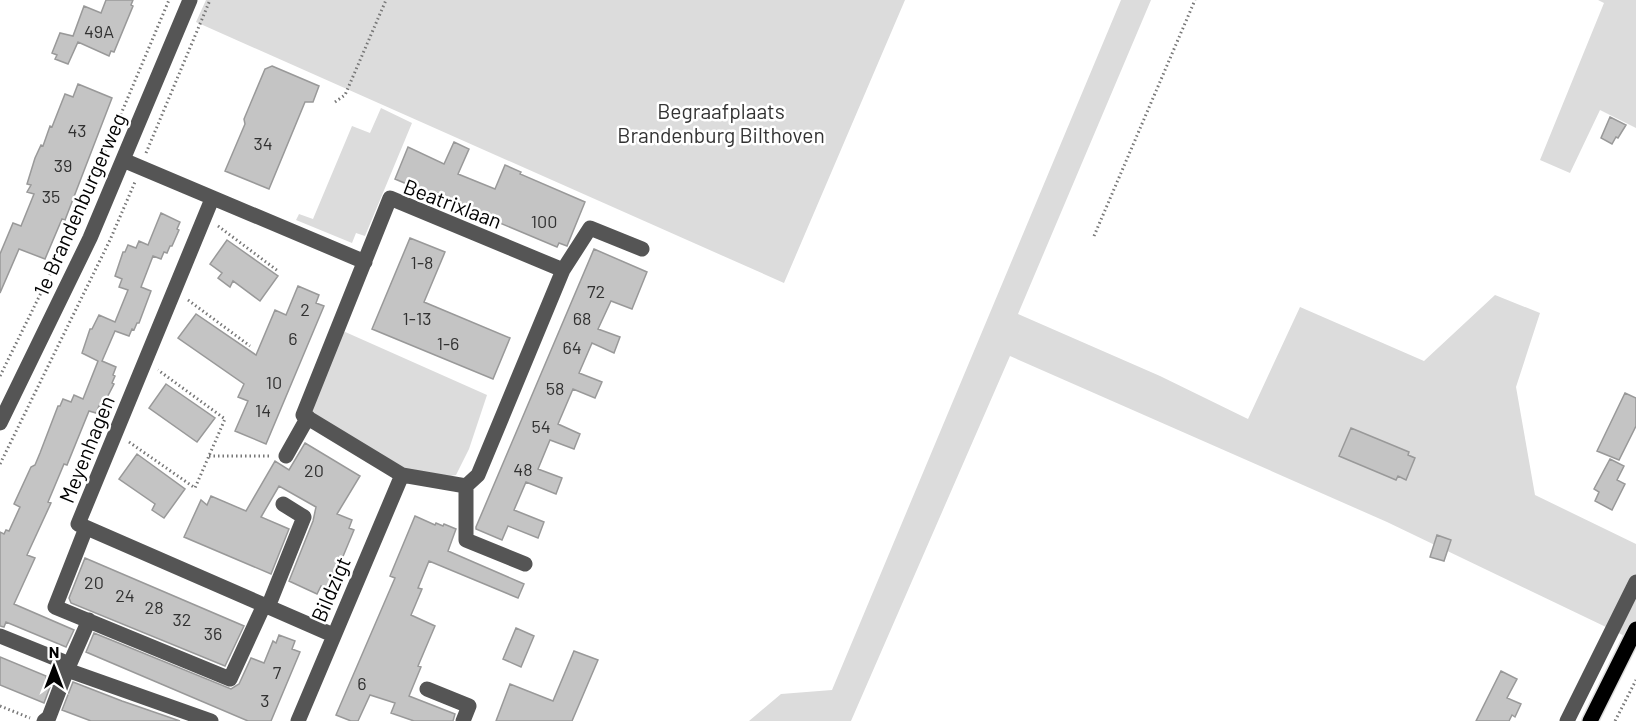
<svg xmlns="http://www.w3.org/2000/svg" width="1636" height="721" font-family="Barlow,sans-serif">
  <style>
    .green { fill: #dcdcdc }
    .building { fill: #c4c4c4; stroke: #999; stroke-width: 1.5 }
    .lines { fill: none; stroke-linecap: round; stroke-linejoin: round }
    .major-casing { stroke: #dbdbdb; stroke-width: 18 }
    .path { stroke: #777; stroke-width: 3; stroke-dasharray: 1.5 3; stroke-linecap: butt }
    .minor { stroke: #555; stroke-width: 15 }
    .major { stroke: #000; stroke-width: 15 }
    .labels { text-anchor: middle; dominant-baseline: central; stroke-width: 5; stroke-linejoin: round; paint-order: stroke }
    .number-label { font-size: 18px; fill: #313131 }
    .park-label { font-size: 21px; fill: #333; stroke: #fff }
    .street-label { font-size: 21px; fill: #000; stroke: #fff }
  </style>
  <rect width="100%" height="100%" fill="#fff"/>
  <path class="green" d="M 206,0 L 905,0 L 784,283 L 196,22 Z
    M 1121,0 L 1151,0 L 1018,314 L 1160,376 L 1248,419 L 1300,307 L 1424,361 L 1495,295 L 1540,313 L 1516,387 L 1535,495 L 1636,544 L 1636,629 L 1631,639 L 1387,522 L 1010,356 L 851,721 L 749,721 L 781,694 L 832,690 Z
    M 1598,0 L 1636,0 L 1636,128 L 1600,110 L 1570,173 L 1540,160 L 1604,3 Z
    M 381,108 L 412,123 L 365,236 L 356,233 L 352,243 L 296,220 L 299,214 L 313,219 L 352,126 L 370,133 Z
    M 343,331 L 487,395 L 469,449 L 456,475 L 444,477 L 399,471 L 309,415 Z"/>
  <path class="building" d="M 106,0 L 133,0 L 131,5 L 133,6 L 114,52 L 111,51 L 109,56 L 78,42 L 68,64 L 55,59 L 57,55 L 52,53 L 60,33 L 73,36 L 84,6 L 101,13 Z
    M 272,66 L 319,86 L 313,102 L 305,102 L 269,189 L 225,171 L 245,124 L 244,119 L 265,69 Z
    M 78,84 L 112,98 L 65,220 L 62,219 L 45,259 L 19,249 L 0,293 L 0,254 L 13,223 L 21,226 L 34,194 L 27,192 L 31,185 L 27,184 L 35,158 L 41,145 L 43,146 L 50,126 L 52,127 L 65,94 L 73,97 Z
    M 1610,117 L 1626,125 L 1618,138 L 1616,137 L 1612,144 L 1601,138 Z
    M 454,142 L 469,149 L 458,174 L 495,189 L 505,165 L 521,172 L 520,174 L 585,202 L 567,246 L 559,243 L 557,247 L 395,179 L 408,147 L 444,164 Z
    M 161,213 L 180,222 L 177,229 L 179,230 L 172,246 L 170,246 L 167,253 L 164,252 L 161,259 L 153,256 L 141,287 L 151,291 L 139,323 L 137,323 L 134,330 L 132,329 L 129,336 L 115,331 L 102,361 L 116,367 L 113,375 L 115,376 L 112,383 L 114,384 L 102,407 L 99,406 L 96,413 L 89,411 L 67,465 L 64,464 L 48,502 L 51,503 L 27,555 L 35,558 L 14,604 L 74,630 L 66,647 L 6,622 L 4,627 L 0,626 L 0,532 L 4,534 L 6,530 L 9,531 L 20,507 L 14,504 L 31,467 L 35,465 L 40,453 L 58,406 L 60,406 L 63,399 L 71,402 L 74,395 L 83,399 L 98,361 L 82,353 L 90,329 L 92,329 L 99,315 L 115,322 L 128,290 L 119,287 L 122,279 L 115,276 L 123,252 L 125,252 L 128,245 L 136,248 L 139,241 L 148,245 Z
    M 410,238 L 445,252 L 424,302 L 510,338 L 493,379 L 372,329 Z
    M 227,240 L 278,276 L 260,301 L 233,281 L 230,287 L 218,278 L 222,273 L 210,264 Z
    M 594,249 L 647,272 L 632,309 L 611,301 L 598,329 L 620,337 L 614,353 L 592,343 L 579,373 L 602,382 L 595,398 L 573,389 L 558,424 L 580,434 L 574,449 L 550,440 L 538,469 L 562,478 L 556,494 L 526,482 L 514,510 L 544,522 L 538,538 L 508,526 L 502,540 L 476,529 L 476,527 Z
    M 298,286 L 319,295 L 316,303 L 324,306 L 266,444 L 235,431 L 248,401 L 238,397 L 244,384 L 178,338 L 196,314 L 256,355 L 275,310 L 286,315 Z
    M 166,384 L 215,418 L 197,442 L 149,408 Z
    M 1625,393 L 1636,398 L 1636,426 L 1619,460 L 1597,451 Z
    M 1351,428 L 1409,452 L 1408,455 L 1415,458 L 1406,480 L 1398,476 L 1396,480 L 1339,456 Z
    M 305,443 L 360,476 L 337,514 L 352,520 L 349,528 L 354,530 L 329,590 L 321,586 L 317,594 L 289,581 L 313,521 L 316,507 L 279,486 L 261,517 L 289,529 L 271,574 L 184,537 L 201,500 L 207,505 L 211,496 L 246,511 L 275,461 L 289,470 Z
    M 137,454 L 185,489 L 164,518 L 152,510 L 155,504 L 119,479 Z
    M 1610,459 L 1624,466 L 1617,480 L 1625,484 L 1612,510 L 1595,501 L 1599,492 L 1594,489 Z
    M 415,516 L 435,525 L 436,523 L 443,526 L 444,524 L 456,529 L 448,551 L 524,584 L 518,598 L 429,561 L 418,588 L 422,589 L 411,615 L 435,626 L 418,666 L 421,667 L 409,696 L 455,714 L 453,721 L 414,721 L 391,713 L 395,703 L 370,695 L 358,721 L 351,721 L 336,715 L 395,578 L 390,576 Z
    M 1437,535 L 1451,540 L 1444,561 L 1430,557 Z
    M 85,558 L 244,626 L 225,666 L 71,603 L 69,598 Z
    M 516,628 L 534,636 L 521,667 L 503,659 Z
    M 94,633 L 231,689 L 239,684 L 251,658 L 264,663 L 273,641 L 276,643 L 279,635 L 295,641 L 292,649 L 300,652 L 271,721 L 248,721 L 86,652 Z
    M 574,651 L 598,660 L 572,721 L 496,721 L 510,684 L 553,701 Z
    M 0,657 L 46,676 L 46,681 L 50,687 L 44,703 L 0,685 Z
    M 1501,671 L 1517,679 L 1507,698 L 1521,704 L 1515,717 L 1512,715 L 1509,721 L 1476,721 Z
    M 73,682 L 122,701 L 180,721 L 91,721 L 62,710 Z"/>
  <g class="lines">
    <defs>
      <path id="major" d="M 1590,721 L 1636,629"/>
    </defs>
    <use href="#major" class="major-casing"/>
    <path class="path" d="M 335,102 L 345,95 L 386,0
      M 146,153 L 210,0
      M 218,226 L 278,271
      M 1094,236 L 1195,0
      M 188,300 L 250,346
      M 0,376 L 73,228 L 169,0
      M 129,442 L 195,488 L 225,419 L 158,370
      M 209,456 L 272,456
      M 0,464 L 110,240 L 135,182
      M 0,706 L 30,718
      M 1615,721 L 1636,680"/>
    <path class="minor" d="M 123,160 L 365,262
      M 212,199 L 78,524 L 333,635
      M 563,270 L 590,228 L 642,249
      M 0,423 L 90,238 L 190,0
      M 286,456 L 308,417
      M 466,486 L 402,475 L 303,415 L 390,198 L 563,270 L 478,475 L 466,486 L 466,540 L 525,564
      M 86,528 L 55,607 L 230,679 L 264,605
      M 268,607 L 304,517 L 283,504
      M 0,636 L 62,661 L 55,679
      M 67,670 L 89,620
      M 427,689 L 469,706 L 463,721
      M 44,721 L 49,717 L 67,670 L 211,721
      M 298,721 L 402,475
      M 1567,721 L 1636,582"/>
    <use href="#major" class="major"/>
  </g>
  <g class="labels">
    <g class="number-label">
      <text x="99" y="31">49A</text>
      <text x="77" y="130">43</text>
      <text x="263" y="143">34</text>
      <text x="63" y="165">39</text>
      <text x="51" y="196">35</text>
      <text x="544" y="221">100</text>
      <text x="422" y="262">1-8</text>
      <text x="596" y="291">72</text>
      <text x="305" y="309">2</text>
      <text x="417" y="318">1-13</text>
      <text x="582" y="318">68</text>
      <text x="293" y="338">6</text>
      <text x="448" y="343">1-6</text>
      <text x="572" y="347">64</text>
      <text x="274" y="382">10</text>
      <text x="555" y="388">58</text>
      <text x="263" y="410">14</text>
      <text x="541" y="426">54</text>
      <text x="523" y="469">48</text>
      <text x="314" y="470">20</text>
      <text x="94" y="582">20</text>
      <text x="125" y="595">24</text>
      <text x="154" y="607">28</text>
      <text x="182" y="619">32</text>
      <text x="213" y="633">36</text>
      <text x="277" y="672">7</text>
      <text x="362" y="683">6</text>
      <text x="265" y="700">3</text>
    </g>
    <g class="park-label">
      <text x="721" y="110">Begraafplaats<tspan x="721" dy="24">Brandenburg Bilthoven</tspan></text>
    </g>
    <g class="street-label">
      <text transform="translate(453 203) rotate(21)">Beatrixlaan</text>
      <text transform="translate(79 204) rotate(-66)">1e Brandenburgerweg</text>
      <text transform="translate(86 449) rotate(-68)">Meyenhagen</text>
      <text transform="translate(330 589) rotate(-67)">Bildzigt</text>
    </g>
  </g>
  <g transform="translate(54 667)" stroke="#ffffff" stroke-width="4.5" paint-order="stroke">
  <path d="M0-4.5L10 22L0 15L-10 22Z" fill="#000000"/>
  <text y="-9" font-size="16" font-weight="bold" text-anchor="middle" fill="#000000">N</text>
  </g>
</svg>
